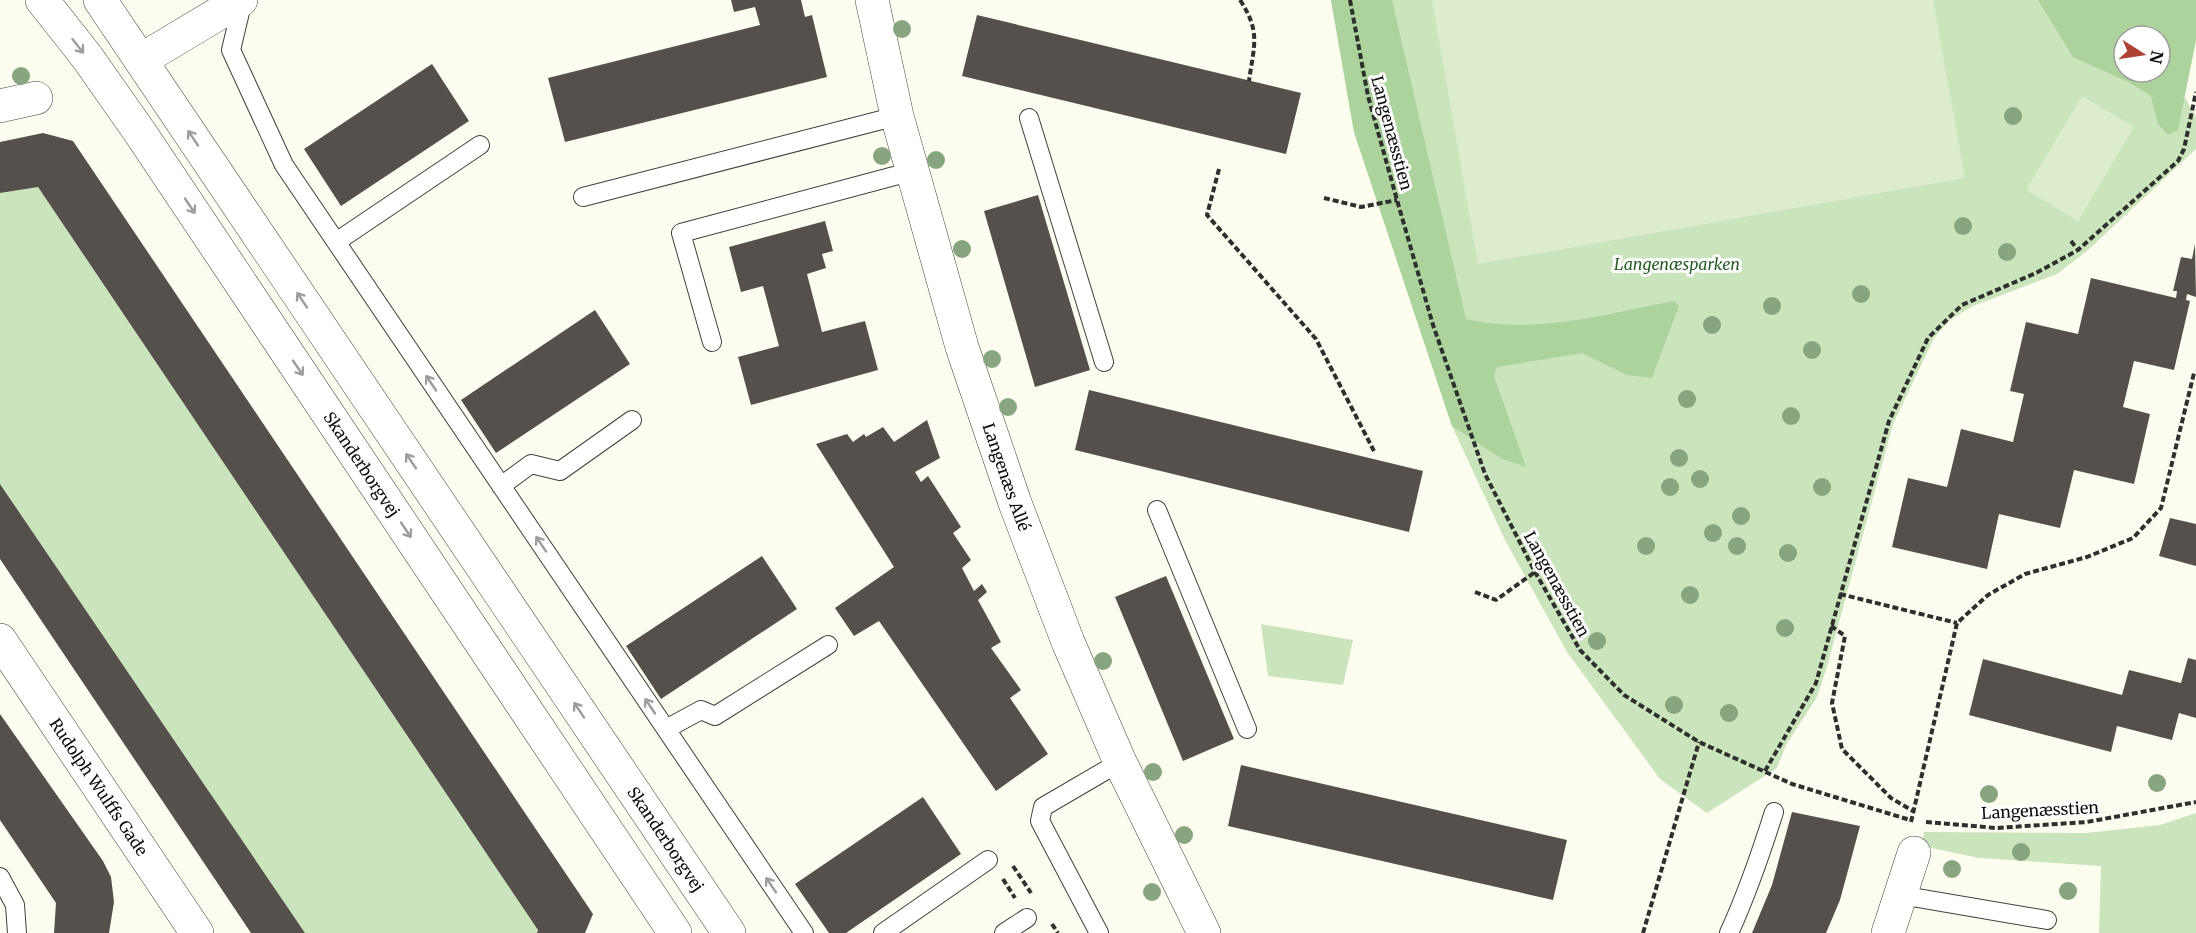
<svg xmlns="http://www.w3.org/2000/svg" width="2196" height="933" font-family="Merriweather,serif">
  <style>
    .green { fill: #cae4bc; fill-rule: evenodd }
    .forest { fill: #add39d; fill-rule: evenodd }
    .pitch { fill: #dceccd }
    .building { fill: #55504b }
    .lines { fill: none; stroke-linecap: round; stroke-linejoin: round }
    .service-casing { stroke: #404040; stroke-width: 20 }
    .minor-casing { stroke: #404040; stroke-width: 34 }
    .tertiary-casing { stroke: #404040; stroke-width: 34 }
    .path { stroke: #2f2f2f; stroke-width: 4; stroke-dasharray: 6 3; stroke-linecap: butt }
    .service { stroke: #fff; stroke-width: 18 }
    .minor { stroke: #fff; stroke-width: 33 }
    .tertiary { stroke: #fff; stroke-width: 33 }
    .tree { fill: #87a67f }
    .oneway { stroke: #9e9e9e }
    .labels { text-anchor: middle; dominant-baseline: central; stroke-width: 6; stroke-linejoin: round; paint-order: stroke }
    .street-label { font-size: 16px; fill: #0d0d0d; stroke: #fff }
    .park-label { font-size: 16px; font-style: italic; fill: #275e24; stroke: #fff }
  </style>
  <rect width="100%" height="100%" fill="#fdfdef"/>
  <path class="green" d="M 1331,0 L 2196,0 L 2196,40 L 2184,96 L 2196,117 L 2196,149 L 2088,250 L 2057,274 L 1973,306 L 1951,319 L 1934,338 L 1893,424 L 1826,670 L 1817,697 L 1786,745 L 1777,768 L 1707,813 L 1660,779 L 1567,652 L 1505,540 L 1452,426 L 1354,132 ZM 2124,36 L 2160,36 L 2160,72 L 2124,72 Z
    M 38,187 L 538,930 L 537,933 L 305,933 L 0,484 L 0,193 Z
    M 1261,624 L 1353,640 L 1343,685 L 1268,676 Z
    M 2196,813 L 2196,933 L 2099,933 L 2101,866 L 1979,858 L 1922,846 L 1924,832 L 2086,833 L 2160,825 Z"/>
  <path class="forest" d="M 1331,0 L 1392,0 L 1466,319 C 1537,335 1604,314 1674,301 L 1679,306 L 1652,378 L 1627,375 L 1582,353 L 1497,367 L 1494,376 L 1526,467 L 1502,459 L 1452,426 L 1354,132 Z
    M 2038,0 L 2196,0 L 2196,40 L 2178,130 L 2168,135 L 2158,124 L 2151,96 L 2130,83 L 2073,57 ZM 2124,36 L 2160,36 L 2160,72 L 2124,72 Z"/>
  <path class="pitch" d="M 1432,0 L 1933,0 L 1965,178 L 1478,264 Z
    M 2082,96 L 2134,127 L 2078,221 L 2026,190 Z"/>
  <path class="building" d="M 731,0 L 801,0 L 805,17 L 812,15 L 827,77 L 565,142 L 548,78 L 760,25 L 755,7 L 734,12 Z
    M 977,15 L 1301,93 L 1286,154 L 962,76 Z
    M 432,64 L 469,121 L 341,206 L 304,149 Z
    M 43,133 L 73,141 L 593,914 L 585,933 L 537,933 L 538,930 L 38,187 L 0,193 L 0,142 Z
    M 1038,195 L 1090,370 L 1035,387 L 984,211 Z
    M 825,221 L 833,251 L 822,254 L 826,268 L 807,274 L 822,332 L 865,321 L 878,370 L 751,405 L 738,357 L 779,346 L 763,286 L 741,292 L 729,247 Z
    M 2195,244 L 2196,297 L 2187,294 L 2186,300 L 2190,301 L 2174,370 L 2134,361 L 2123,407 L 2150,414 L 2134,484 L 2074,470 L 2060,528 L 1999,514 L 1987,569 L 1892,547 L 1908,478 L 1947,487 L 1961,429 L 2013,442 L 2024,394 L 2010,391 L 2026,322 L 2078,334 L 2091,278 L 2176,298 L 2177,291 L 2173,291 L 2181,257 L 2192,259 Z
    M 595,310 L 630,364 L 496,453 L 461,400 Z
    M 1089,390 L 1423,471 L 1409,532 L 1075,450 Z
    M 927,420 L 940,458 L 915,472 L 921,482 L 928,476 L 961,527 L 953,533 L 971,560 L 962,568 L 974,591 L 982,584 L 987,592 L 978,600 L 1001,642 L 991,648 L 1021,690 L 1010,698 L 1048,754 L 996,791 L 879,621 L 854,636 L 835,608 L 894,567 L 816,444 L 847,434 L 853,442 L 864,434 L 866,437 L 883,427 L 894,442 Z
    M 0,484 L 305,933 L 251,933 L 0,559 Z
    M 2170,518 L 2196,524 L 2196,566 L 2159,556 Z
    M 762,556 L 797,609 L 661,699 L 626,646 Z
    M 1166,576 L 1234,739 L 1183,761 L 1115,597 Z
    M 2188,658 L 2196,660 L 2196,718 L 2179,713 L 2172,740 L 2117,726 L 2111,752 L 1969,715 L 1983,659 L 2122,695 L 2129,670 L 2181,683 Z
    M 0,714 L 103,861 L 111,877 L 114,902 L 109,933 L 54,933 L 56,903 L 0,820 Z
    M 1241,765 L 1567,840 L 1553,900 L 1228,826 Z
    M 923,797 L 961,854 L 846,933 L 829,933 L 795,884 Z
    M 1792,812 L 1860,826 L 1840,900 L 1826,933 L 1752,933 L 1772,885 Z"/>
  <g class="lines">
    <defs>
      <path id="service" d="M 243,0 L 231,50 L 284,165 L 804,933
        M 1029,118 L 1104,362
        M 583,197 L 897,116
        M 336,242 L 480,145
        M 712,342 L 681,233 L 913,171
        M 501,486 L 531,464 L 560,471 L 632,420
        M 1157,510 L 1247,729
        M 666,729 L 701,710 L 715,716 L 828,645
        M 0,877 L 15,905 L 17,933
        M 1900,895 L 2047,920
        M 883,933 L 988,860
        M 1004,933 L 1027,918
        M 1099,933 L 1040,821 L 1043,807 L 1120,762
        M 1729,933 C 1747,894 1761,853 1774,812"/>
      <g id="minor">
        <path id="s1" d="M 872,0 L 897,116 L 962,347 L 1015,503 L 1068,642 L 1120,762 L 1204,933"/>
        <path d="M 141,60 L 241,0"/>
        <path d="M 0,106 L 36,98"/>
        <path id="s2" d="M 0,640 L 197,933"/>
        <path d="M 1888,933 L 1914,853"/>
      </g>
      <g id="tertiary">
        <path id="s3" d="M 42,0 L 87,57 L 141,134 L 675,933"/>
        <path id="s4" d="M 100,0 L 729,933"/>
      </g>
    </defs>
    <use href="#service" class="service-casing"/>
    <use href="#minor" class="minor-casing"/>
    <use href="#tertiary" class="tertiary-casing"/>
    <path class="path" d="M 1240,0 C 1261,32 1254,45 1249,81
      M 1350,0 L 1368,96 L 1397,200 L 1433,325 L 1485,474 L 1535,572 L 1580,650 L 1624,695 L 1699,742 L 1792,784 L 1910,820
      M 1219,169 L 1207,215 L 1316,339 L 1374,451
      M 1324,198 L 1361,207 L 1397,200
      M 2071,241 L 2078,250
      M 1475,592 L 1496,600 L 1535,572
      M 1840,594 L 1957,623
      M 1831,626 L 1845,636 L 1832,703 L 1842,749 L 1891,798 L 1913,811
      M 1765,771 L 1816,683 L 1889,421 L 1928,338 L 1962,305 L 2036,273 L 2078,250 L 2178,161 L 2184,149 L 2196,92
      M 1911,822 L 1957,623 L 1988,595 L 2025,574 L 2087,557 L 2133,538 L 2161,508 L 2194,373
      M 1926,822 L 1996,828 L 2087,822 L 2196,802
      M 1013,866 L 1031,893
      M 1003,879 L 1015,898
      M 1052,924 L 1058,933
      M 1643,933 L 1699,742"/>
    <use href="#service" class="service"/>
    <use href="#minor" class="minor"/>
    <use href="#tertiary" class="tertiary"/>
  </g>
  <g class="tree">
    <circle cx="902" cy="29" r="9"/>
    <circle cx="21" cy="76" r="9"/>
    <circle cx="2013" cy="116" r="9"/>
    <circle cx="882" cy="156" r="9"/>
    <circle cx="936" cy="160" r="9"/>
    <circle cx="1963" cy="226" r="9"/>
    <circle cx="962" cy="249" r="9"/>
    <circle cx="2007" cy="252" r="9"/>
    <circle cx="1861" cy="294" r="9"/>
    <circle cx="1772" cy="306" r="9"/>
    <circle cx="1712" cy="325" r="9"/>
    <circle cx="1812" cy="350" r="9"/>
    <circle cx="992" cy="359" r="9"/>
    <circle cx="1687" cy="399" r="9"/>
    <circle cx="1008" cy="407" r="9"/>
    <circle cx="1791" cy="416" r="9"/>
    <circle cx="1679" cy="458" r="9"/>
    <circle cx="1700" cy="479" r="9"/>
    <circle cx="1670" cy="487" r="9"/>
    <circle cx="1822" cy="487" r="9"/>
    <circle cx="1741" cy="516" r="9"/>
    <circle cx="1713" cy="533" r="9"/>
    <circle cx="1646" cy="546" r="9"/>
    <circle cx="1737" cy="546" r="9"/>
    <circle cx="1788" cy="553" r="9"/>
    <circle cx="1690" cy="595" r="9"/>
    <circle cx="1785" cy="628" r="9"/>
    <circle cx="1597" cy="641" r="9"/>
    <circle cx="1103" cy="661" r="9"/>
    <circle cx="1674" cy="705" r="9"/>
    <circle cx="1729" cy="713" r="9"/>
    <circle cx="1153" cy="772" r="9"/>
    <circle cx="2157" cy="783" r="9"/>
    <circle cx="1989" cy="794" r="9"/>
    <circle cx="1184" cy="835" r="9"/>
    <circle cx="2021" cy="852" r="9"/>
    <circle cx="1952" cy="869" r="9"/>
    <circle cx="2068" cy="891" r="9"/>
    <circle cx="1152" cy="892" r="9"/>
  </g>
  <defs><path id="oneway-shaft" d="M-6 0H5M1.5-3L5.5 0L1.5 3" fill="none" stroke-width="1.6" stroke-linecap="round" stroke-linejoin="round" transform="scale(1.5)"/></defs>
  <g class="oneway">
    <use href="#oneway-shaft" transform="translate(78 46) rotate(52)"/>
    <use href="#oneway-shaft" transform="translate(193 138) rotate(-124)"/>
    <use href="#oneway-shaft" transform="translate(190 206) rotate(56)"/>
    <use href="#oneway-shaft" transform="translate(302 300) rotate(-124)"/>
    <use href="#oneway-shaft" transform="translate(298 368) rotate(56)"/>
    <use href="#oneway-shaft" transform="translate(431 383) rotate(-124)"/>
    <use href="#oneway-shaft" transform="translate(411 461) rotate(-124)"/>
    <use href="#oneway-shaft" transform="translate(406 530) rotate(56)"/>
    <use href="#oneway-shaft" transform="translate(541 544) rotate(-124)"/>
    <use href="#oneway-shaft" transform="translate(650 706) rotate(-124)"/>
    <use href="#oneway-shaft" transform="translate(579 710) rotate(-124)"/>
    <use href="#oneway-shaft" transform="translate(771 885) rotate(-124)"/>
  </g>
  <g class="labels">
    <g class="street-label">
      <text transform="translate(1392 133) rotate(75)">Langenæsstien</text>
      <text stroke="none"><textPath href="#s3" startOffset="564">Skanderborgvej</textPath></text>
      <text stroke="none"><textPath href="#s1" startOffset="496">Langenæs Allé</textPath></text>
      <text transform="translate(1557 584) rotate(61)">Langenæsstien</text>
      <text stroke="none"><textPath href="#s2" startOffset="177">Rudolph Wulffs Gade</textPath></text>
      <text transform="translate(2040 810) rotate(-3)">Langenæsstien</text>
      <text stroke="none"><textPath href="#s4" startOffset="1012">Skanderborgvej</textPath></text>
    </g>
    <g class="park-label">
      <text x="1677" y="264">Langenæsparken</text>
    </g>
  </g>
  <g transform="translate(2142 54) rotate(102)"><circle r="28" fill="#ffffff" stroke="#9e9e9e" stroke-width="1.5"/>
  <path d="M0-4.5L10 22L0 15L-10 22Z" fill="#ae4234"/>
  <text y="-9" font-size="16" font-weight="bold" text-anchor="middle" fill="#0d0d0d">N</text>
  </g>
</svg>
